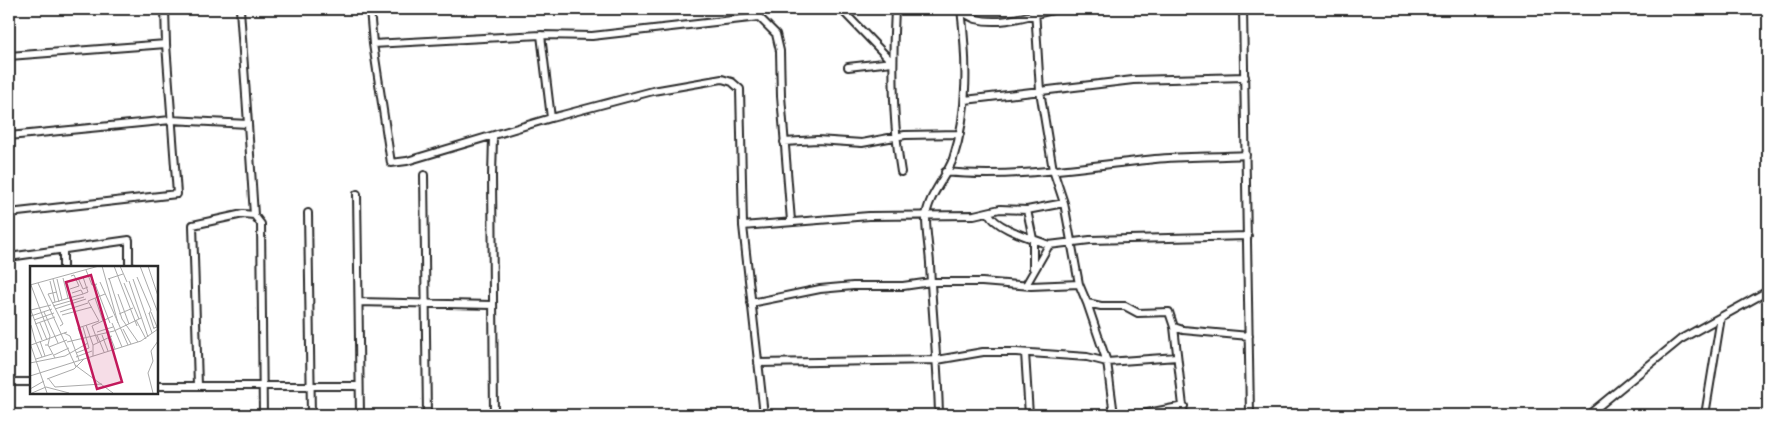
<svg xmlns="http://www.w3.org/2000/svg" width="1777" height="424" font-family="Sriracha,sans-serif">
  <style>
    .lines { fill: none; stroke-linecap: round; stroke-linejoin: round }
    .street-casing { stroke: #2b2b2b; stroke-width: 10 }
    .street { stroke: #fff; stroke-width: 6 }
    .inset-road { fill: none; stroke: #aaa; stroke-width: 1 }
    .view { fill: #c2185b; fill-opacity: 0.15; stroke: #c2185b; stroke-width: 2.5 }
    .inset-edge { fill: none; stroke: #2b2b2b; stroke-width: 2.5 }
  </style>
  <rect width="100%" height="100%" fill="#fff"/>
  <filter id="ink" filterUnits="userSpaceOnUse"><feTurbulence type="fractalNoise" baseFrequency=".02" numOctaves="2"/><feDisplacementMap in="SourceGraphic" scale="10" xChannelSelector="R" yChannelSelector="G"/><feConvolveMatrix kernelMatrix="1 2 1 2 8 2 1 2 1" color-interpolation-filters="sRGB"/></filter>
  <g filter="url(#ink)">
    <g class="lines">
      <defs>
        <path id="street" d="M 240,9 L 248,124
          M 370,9 L 373,44 L 391,163 L 407,161 L 551,118 L 653,91 L 722,79 L 732,82 L 740,89 L 743,226 L 764,415
          M 754,9 L 755,13 L 776,34 L 780,51 L 781,96 L 791,221
          M 841,9 L 892,62
          M 895,9 C 892,64 892,118 901,172
          M 958,9 C 964,12 969,17 976,19 C 1002,26 1032,14 1057,9
          M 1035,9 L 1040,91 L 1053,170 L 1064,203 L 1079,284
          M 1243,9 L 1250,415
          M 755,13 L 765,9
          M 541,35 L 551,118
          M 373,44 L 541,35 L 592,36 L 759,17
          M 9,56 L 166,44 L 165,9
          M 848,67 L 892,62
          M 965,100 L 1133,80 L 1245,77
          M 9,136 L 171,120 L 248,124 L 254,215
          M 493,137 L 492,176 L 494,415
          M 784,142 L 817,140 L 862,143 L 905,135 L 960,134
          M 945,172 C 1015,179 1085,166 1155,159 C 1185,156 1216,157 1246,155
          M 424,175 L 427,415
          M 357,194 L 360,415
          M 1027,210 L 1033,239 L 1033,268
          M 9,213 L 177,194 L 166,44
          M 308,213 L 311,415
          M 989,213 C 994,228 1034,239 1049,245
          M 743,226 L 869,216 L 974,215 L 1000,209 L 1027,210 L 1064,203
          M 63,251 L 63,268
          M 9,257 L 129,240 L 129,268
          M 1026,285 L 1049,245 L 1090,240 L 1248,236
          M 359,302 L 492,305
          M 751,303 L 820,289 L 853,286 L 903,286 L 931,282 L 982,282 L 1031,286 L 1079,284 L 1087,303 L 1101,306 L 1125,306 L 1138,313 L 1169,312 L 1174,327 L 1184,415
          M 1087,303 L 1107,362 L 1177,357
          M 1174,327 L 1183,330 L 1249,336
          M 1025,353 L 1029,415
          M 758,363 L 937,360 L 983,352 L 1016,352 L 1087,357 L 1107,362 L 1114,415
          M 9,382 L 31,382
          M 198,385 L 193,225 L 243,214 L 254,215 L 261,224 L 263,415
          M 156,386 L 359,386
          M 939,415 C 938,364 932,314 930,263 C 929,248 926,233 926,218 C 927,197 946,178 953,159 C 969,111 967,59 961,9
          M 1137,415 L 1184,406
          M 1588,415 L 1681,339 L 1768,291
          M 1705,415 L 1721,317"/>
      </defs>
      <use href="#street" class="street-casing"/>
      <use href="#street" class="street"/>
    </g>
  </g>
  <g transform="translate(30 266)">
    <rect width="128" height="128" fill="#fff"/>
    <path class="inset-road" d="M 72,0 L 88,57M 84,0 L 107,60M 90,0 L 97,16M 110,0 L 128,47M 118,0 L 128,30M 56,4 L 62,19 L 67,18M 107,11 L 121,44 L 119,48M 33,12 L 38,32M 48,12 L 53,23 L 58,21M 79,12 L 92,53 L 108,76M 23,13 L 29,36M 27,13 L 32,34M 78,13 L 93,8M 103,13 L 122,67M 20,15 L 25,36M 99,15 L 118,71M 70,16 L 98,79M 8,17 L 46,101M 94,17 L 109,53M 65,18 L 80,57M 0,19 L 69,0M 1,19 L 20,70 L 18,79M 40,23 L 49,20 L 44,9 L 41,10M 27,26 L 18,28 L 33,58 L 30,60M 53,28 L 58,26 L 53,11M 88,28 L 99,58M 65,32 L 73,55M 22,37 L 53,28 L 51,24 L 42,27M 23,40 L 54,31M 0,42 L 12,74M 25,43 L 56,33M 1,44 L 21,39M 14,46 L 28,77M 30,46 L 58,37M 121,46 L 127,61 L 124,62M 119,47 L 124,63M 89,48 L 103,42M 32,49 L 62,41M 1,50 L 22,43M 4,54 L 24,47M 74,54 L 85,83M 106,54 L 116,73M 10,57 L 17,74M 82,57 L 92,81M 5,58 L 25,51M 1,59 L 5,74M 56,59 L 63,79 L 63,90M 62,60 L 83,50M 62,60 L 68,76M 93,63 L 101,78M 67,66 L 83,61M 34,67 L 40,70 L 49,94M 67,69 L 74,86M 72,69 L 78,85M 5,74 L 12,91M 10,75 L 15,90M 37,76 L 84,65 L 111,52M 0,77 L 17,127M 1,79 L 37,66M 15,79 L 18,79 L 25,92M 63,79 L 82,70M 19,81 L 37,74M 46,87 L 59,82 L 53,61M 57,87 L 48,62 L 69,55 L 58,35 L 75,28M 24,89 L 39,82M 46,91 L 62,85M 6,93 L 22,88M 0,97 L 35,90 L 58,77M 45,99 L 83,127M 0,110 L 111,75 L 128,63M 18,112 L 25,121 L 72,118M 17,113 L 44,103 L 54,93M 0,123 L 14,115M 2,127 L 16,121 L 39,127M 123,127 L 118,107 L 123,95 L 121,85 L 128,75"/>
    <path class="view" d="M 61,9 L 92,116 L 67,123 L 36,16 Z"/>
    <rect width="128" height="128" class="inset-edge"/>
  </g>
  <rect width="1777" height="424" fill="none" stroke="#fff" stroke-width="30"/>
  <rect x="15" y="15" width="1747" height="394" fill="none" stroke="#2b2b2b" stroke-width="2" filter="url(#ink)"/>
</svg>
